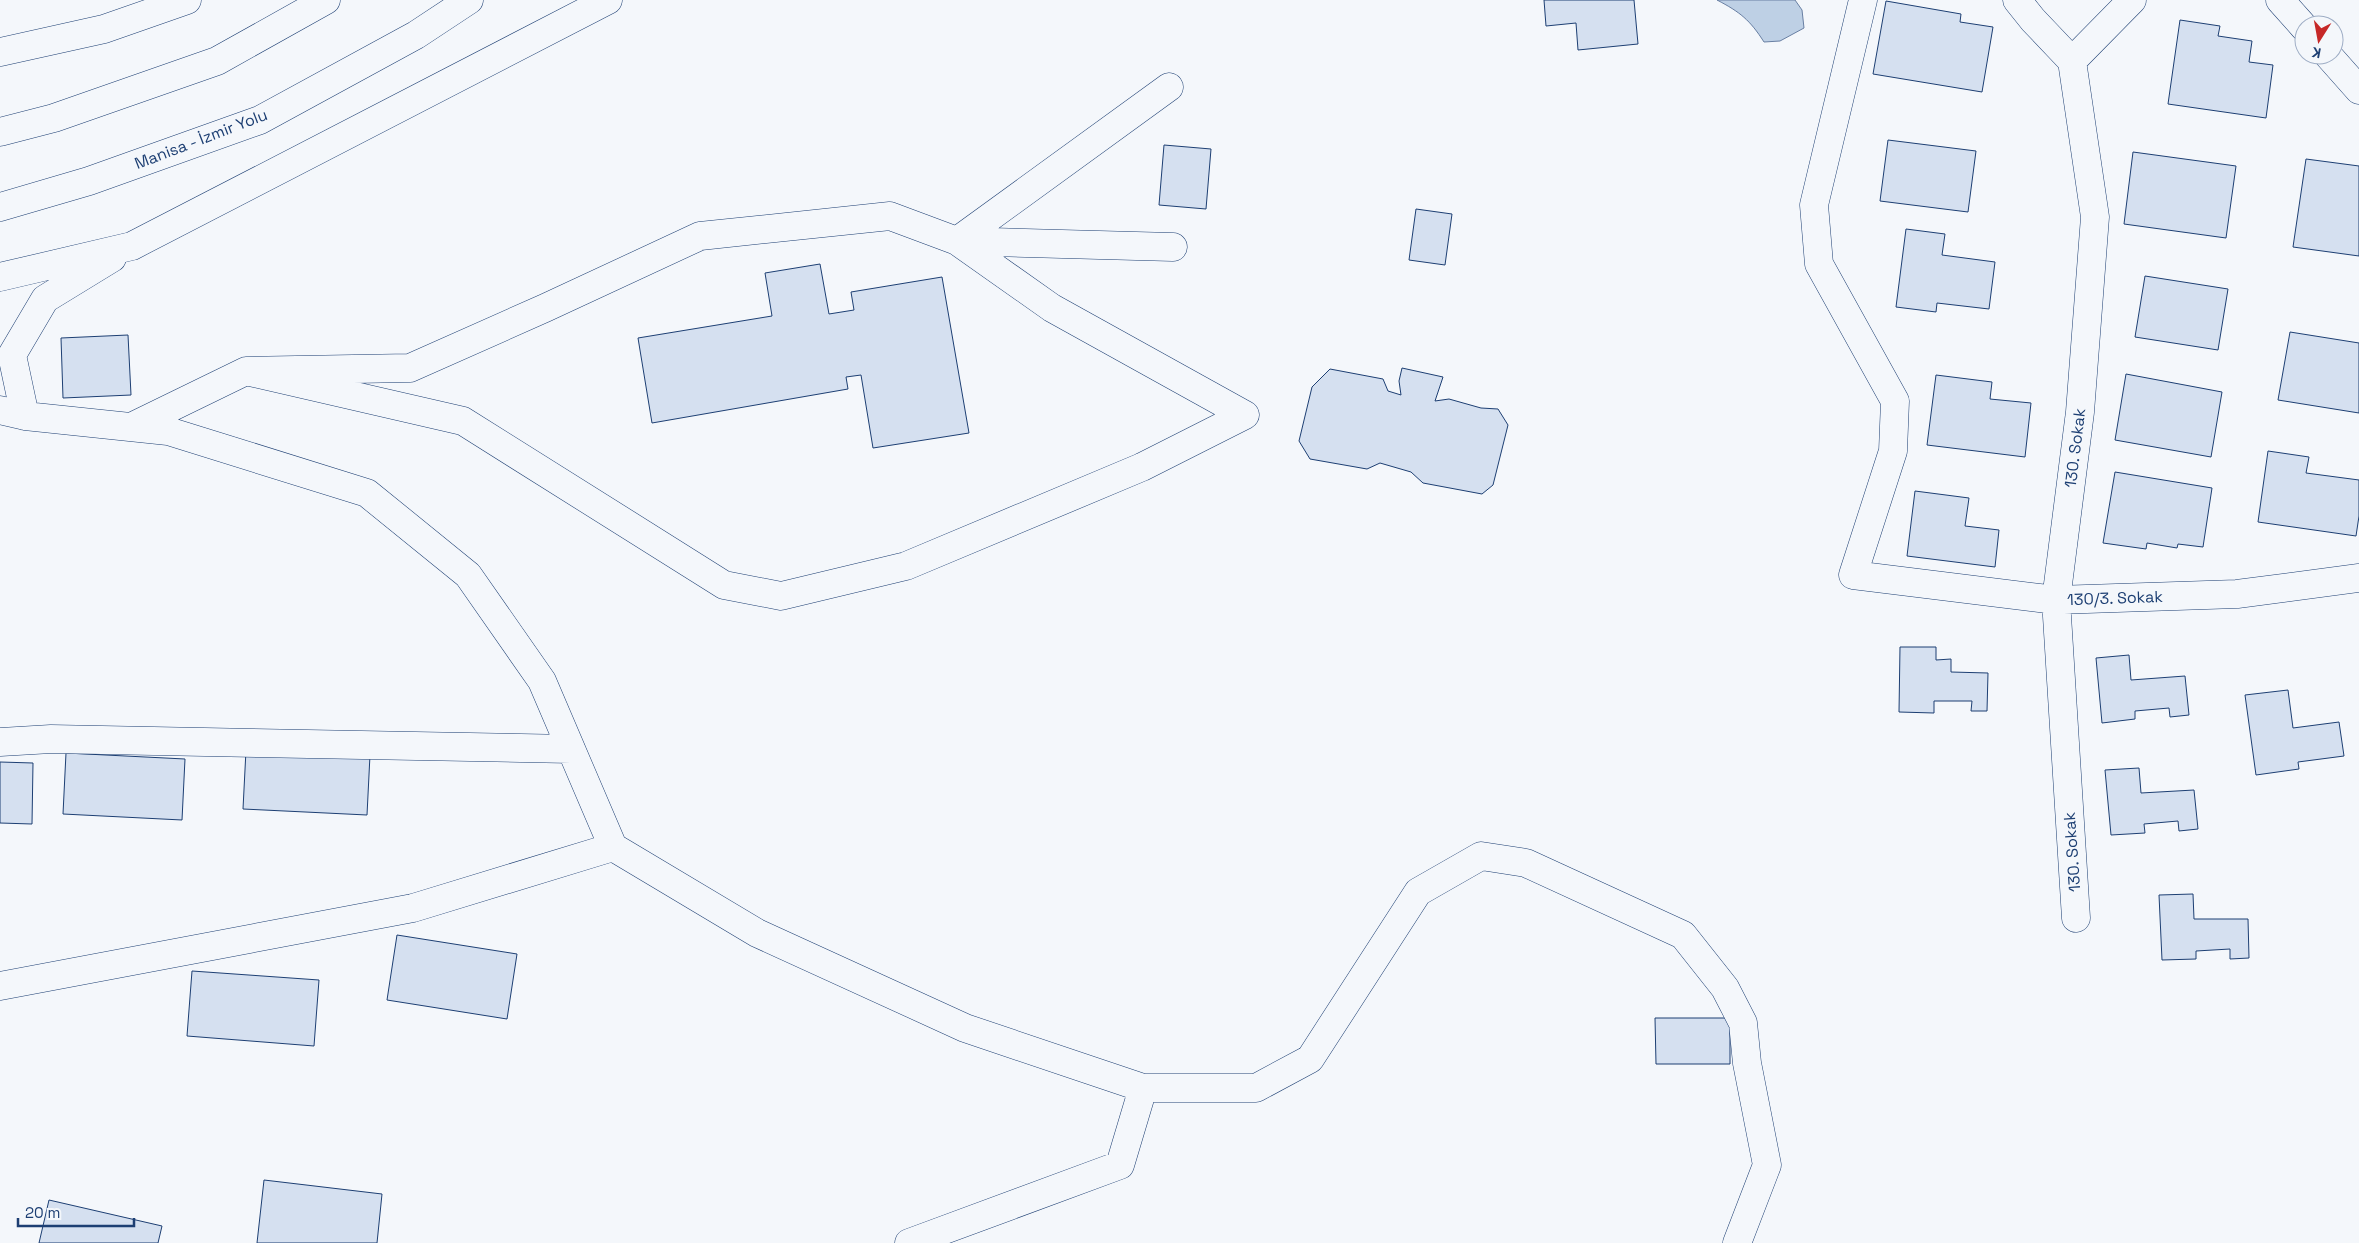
<svg xmlns="http://www.w3.org/2000/svg" width="2359" height="1243" font-family="'Space Grotesk',sans-serif">
  <style>
    .water { fill: #bed0e5; stroke: #687fa3 }
    .building { fill: #d5e0f0; stroke: #1d3f73 }
    .lines { fill: none; stroke-linecap: round; stroke-linejoin: round }
    .minor-casing { stroke: #1d3f73; stroke-width: 29 }
    .highway-casing { stroke: #1d3f73; stroke-width: 29 }
    .minor { stroke: #f4f7fb; stroke-width: 28 }
    .highway { stroke: #f4f7fb; stroke-width: 28 }
    .labels { text-anchor: middle; dominant-baseline: central; stroke-width: 4; stroke-linejoin: round; paint-order: stroke }
    .street-label { font-size: 16px; fill: #1d3f73; stroke: #f4f7fb }
  </style>
  <rect width="100%" height="100%" fill="#f4f7fb"/>
  <path class="water" d="M 1717,0 L 1795,0 L 1802,10 L 1804,28 L 1780,41 L 1764,42 C 1750,20 1740,12 1717,0 Z"/>
  <path class="building" d="M 1544,0 L 1634,0 L 1638,44 L 1578,50 L 1576,23 L 1546,26 Z
    M 1886,1 L 1961,14 L 1960,22 L 1993,27 L 1982,92 L 1873,74 Z
    M 2180,20 L 2220,26 L 2218,36 L 2252,41 L 2249,62 L 2273,65 L 2266,118 L 2168,104 Z
    M 1888,140 L 1976,151 L 1968,212 L 1880,201 Z
    M 1164,145 L 1211,149 L 1206,209 L 1159,205 Z
    M 2133,152 L 2236,166 L 2226,238 L 2124,224 Z
    M 2306,159 L 2359,166 L 2359,256 L 2293,247 Z
    M 1416,209 L 1452,214 L 1445,265 L 1409,260 Z
    M 1906,229 L 1945,234 L 1942,255 L 1995,262 L 1989,309 L 1937,303 L 1936,312 L 1896,307 Z
    M 820,264 L 829,314 L 854,310 L 851,292 L 942,277 L 969,433 L 873,448 L 861,375 L 846,377 L 848,389 L 652,423 L 638,338 L 772,316 L 765,273 Z
    M 2145,276 L 2228,289 L 2218,350 L 2135,337 Z
    M 2290,332 L 2359,343 L 2359,413 L 2278,400 Z
    M 128,335 L 131,395 L 63,398 L 61,338 Z
    M 1402,368 L 1443,377 L 1435,401 L 1449,399 L 1481,408 L 1498,409 L 1508,425 L 1493,485 L 1482,494 L 1423,483 L 1411,472 L 1380,463 L 1367,469 L 1310,459 L 1299,441 L 1312,387 L 1330,369 L 1383,379 L 1388,391 L 1401,395 L 1399,381 Z
    M 2126,374 L 2222,392 L 2211,457 L 2115,440 Z
    M 1936,375 L 1992,382 L 1990,399 L 2031,403 L 2025,457 L 1927,445 Z
    M 2268,451 L 2309,457 L 2306,473 L 2359,480 L 2359,516 L 2356,536 L 2258,522 Z
    M 2115,472 L 2212,488 L 2203,547 L 2178,544 L 2177,548 L 2147,543 L 2146,549 L 2103,543 Z
    M 1915,491 L 1969,498 L 1965,526 L 1999,530 L 1995,567 L 1907,556 Z
    M 1900,647 L 1936,647 L 1936,660 L 1951,659 L 1951,672 L 1988,673 L 1987,711 L 1971,711 L 1972,701 L 1934,701 L 1934,713 L 1899,712 Z
    M 2129,655 L 2131,680 L 2185,676 L 2189,715 L 2170,717 L 2169,708 L 2135,711 L 2135,719 L 2102,723 L 2096,658 Z
    M 2288,690 L 2293,728 L 2339,722 L 2344,756 L 2298,762 L 2299,769 L 2256,775 L 2245,695 Z
    M 246,750 L 370,755 L 367,815 L 243,809 Z
    M 66,753 L 185,759 L 182,820 L 63,814 Z
    M 0,762 L 33,763 L 32,824 L 0,823 Z
    M 2139,768 L 2141,793 L 2194,790 L 2198,829 L 2179,831 L 2178,821 L 2144,824 L 2145,833 L 2111,835 L 2105,770 Z
    M 2193,894 L 2194,919 L 2248,919 L 2249,958 L 2230,959 L 2230,949 L 2196,951 L 2196,959 L 2162,960 L 2159,895 Z
    M 397,935 L 517,954 L 507,1019 L 387,1000 Z
    M 192,971 L 319,980 L 314,1046 L 187,1036 Z
    M 1655,1018 L 1730,1018 L 1730,1064 L 1656,1064 Z
    M 264,1180 L 382,1194 L 377,1243 L 257,1243 Z
    M 49,1200 L 162,1226 L 158,1243 L 39,1243 Z"/>
  <g class="lines">
    <defs>
      <path id="minor" d="M 1863,0 L 1814,205 L 1819,264 L 1895,401 L 1893,451 L 1853,575 L 2056,600 L 2237,594 L 2359,578
        M 2017,0 L 2033,20 L 2072,61 L 2095,217 L 2080,412 L 2056,600 L 2076,918
        M 2280,0 L 2304,27
        M 0,52 L 104,29 L 187,0
        M 2328,55 L 2359,90
        M 2072,61 L 2132,0
        M 1169,87 L 957,241 L 1173,247
        M 0,277 L 132,246 L 608,0
        M 0,410 L 25,416 L 168,431 L 367,493 L 468,575 L 542,681 L 613,847 L 757,933 L 965,1028 L 1143,1088 L 1256,1088 L 1310,1059 L 1418,892 L 1481,856 L 1526,863 L 1683,935 L 1725,988 L 1743,1023 L 1747,1063 L 1767,1165 L 1737,1243
        M 25,416 L 12,355 L 45,299 L 112,258
        M 131,427 L 246,371 L 410,368 L 545,308 L 700,236 L 890,216 L 957,241 L 1052,308 L 1245,415 L 1142,467 L 906,566 L 781,596 L 724,585 L 463,421 L 246,371
        M 0,742 L 51,739 L 571,749
        M 0,986 L 413,908 L 613,847
        M 909,1243 L 1120,1165 L 1143,1088"/>
      <path id="highway" d="M 0,132 L 54,118 L 217,61 L 326,0
        M 0,207 L 89,181 L 260,120 L 416,35 L 469,0"/>
    </defs>
    <use href="#minor" class="minor-casing"/>
    <use href="#highway" class="highway-casing"/>
    <use href="#minor" class="minor"/>
    <use href="#highway" class="highway"/>
  </g>
  <g class="labels">
    <g class="street-label">
      <text transform="translate(201 139) rotate(-21)">Manisa - İzmir Yolu</text>
      <text transform="translate(2075 448) rotate(-83)">130. Sokak</text>
      <text transform="translate(2115 598) rotate(-2)">130/3. Sokak</text>
      <text transform="translate(2072 852) rotate(-94)">130. Sokak</text>
    </g>
  </g>
  <g transform="translate(2319 40) rotate(191)"><circle r="24" fill="#f4f7fb" stroke="#9eadc5"/>
  <path d="M0-4L9 19L0 12L-9 19Z" fill="#c62828"/>
  <text y="-8" font-size="14" font-weight="bold" text-anchor="middle" fill="#1d3f73">K</text>
  </g>
  <path d="M18 1218v8h116v-8" fill="none" stroke="#1d3f73" stroke-width="2.5"/>
  <text x="25" y="1218" font-size="15" fill="#1d3f73" stroke="#f4f7fb" stroke-width="4" paint-order="stroke">20 m</text>
</svg>
